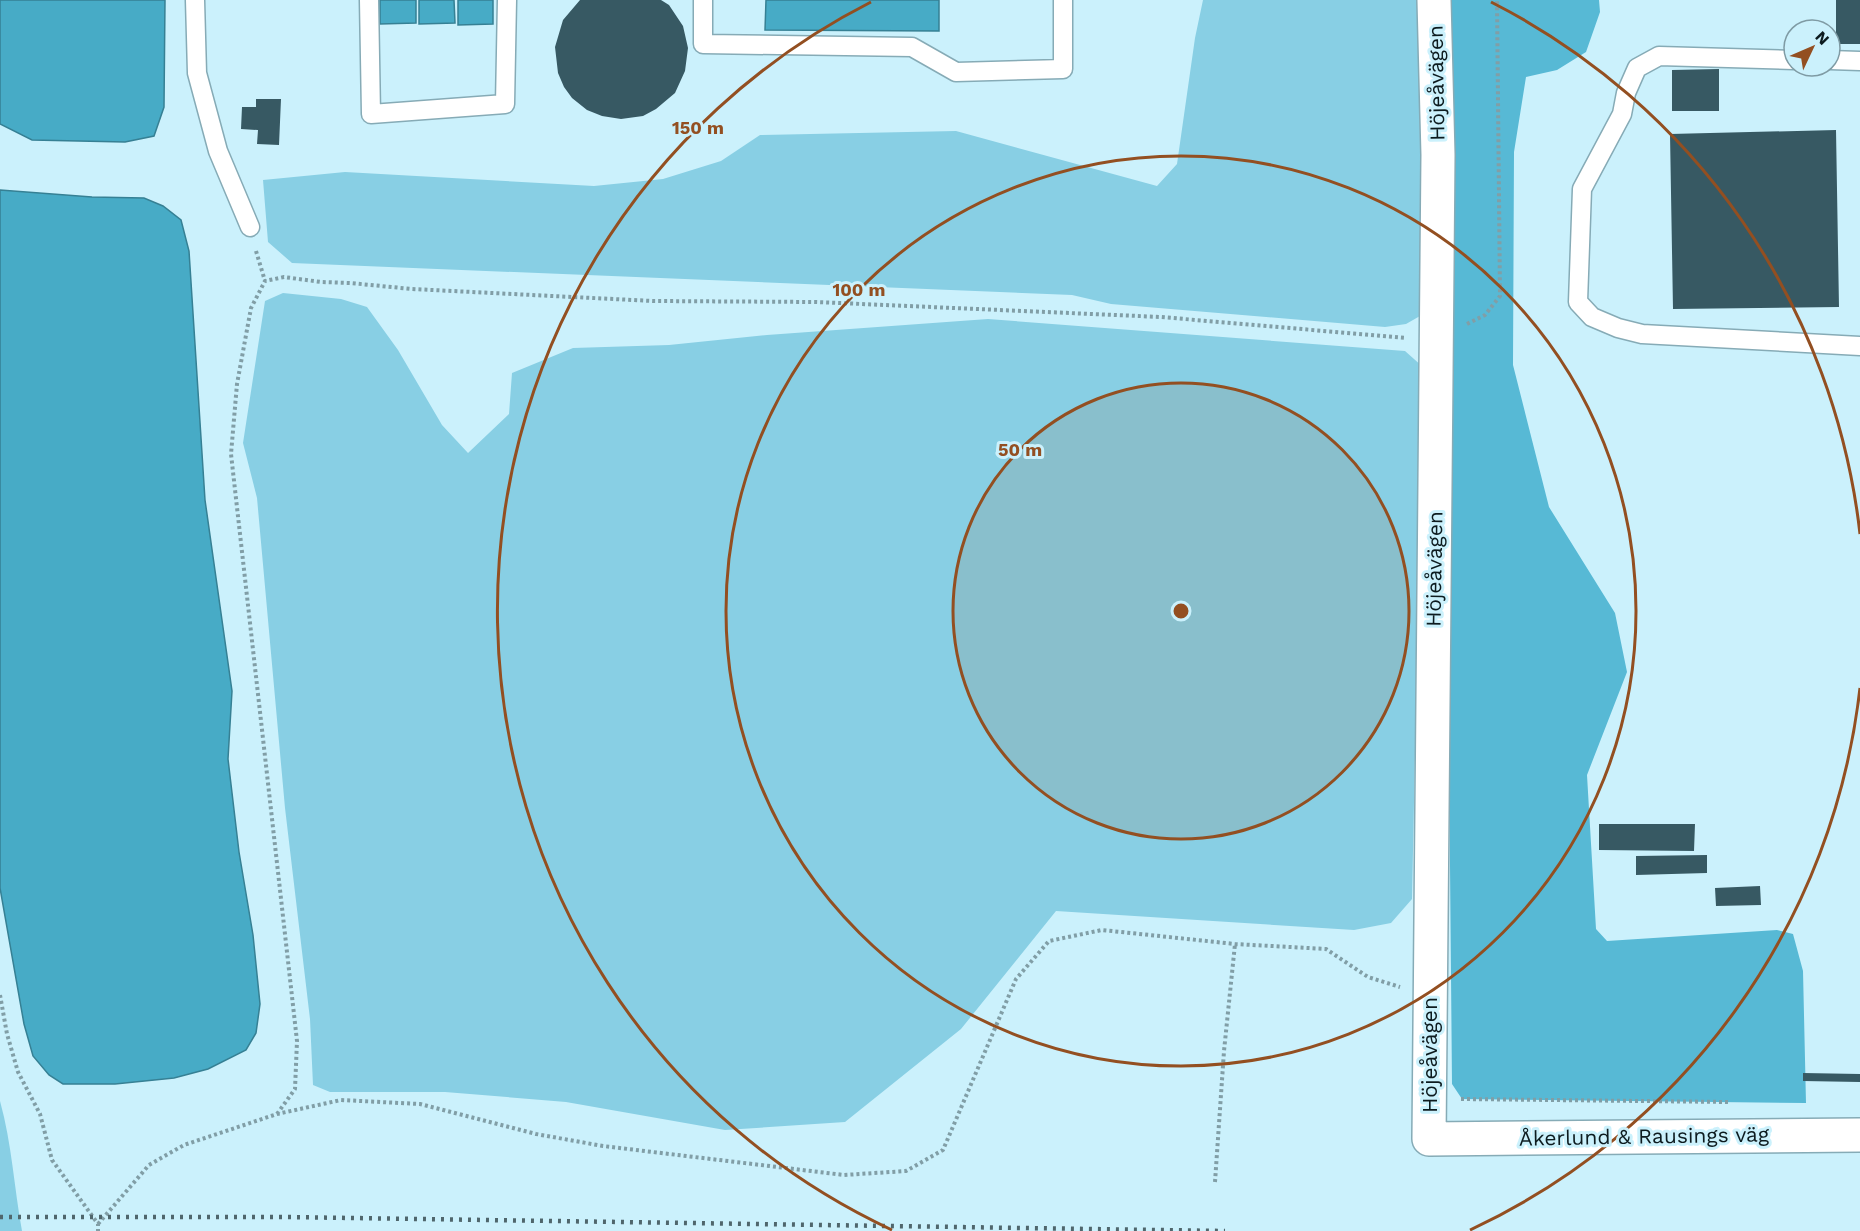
<svg xmlns="http://www.w3.org/2000/svg" width="1860" height="1231" font-family="'Work Sans',sans-serif">
  <style>
    .green { fill: #88cfe4 }
    .forest { fill: #57b9d5 }
    .water { fill: #47abc6; stroke: #368094; stroke-width: 1.5 }
    .building { fill: #375963 }
    .lines { fill: none; stroke-linecap: round; stroke-linejoin: round }
    .service-casing { stroke: #86abb6; stroke-width: 21 }
    .minor-casing { stroke: #86abb6; stroke-width: 36 }
    .path { stroke: #819ea6; stroke-width: 4; stroke-dasharray: 3 3; stroke-linecap: butt }
    .service { stroke: #fff; stroke-width: 18 }
    .minor { stroke: #fff; stroke-width: 33 }
    .rail { stroke: #4f666c; stroke-width: 4.5; stroke-dasharray: 3 6; stroke-linecap: butt }
    .ring { fill: none; stroke: #934f21; stroke-width: 3 }
    .labels { text-anchor: middle; dominant-baseline: central; stroke-width: 6; stroke-linejoin: round; paint-order: stroke }
    .street-label { font-size: 21px; fill: #0d1b1f; stroke: #cbf1fc }
    .centre { fill: #934f21; stroke: #cbf1fc; stroke-width: 3 }
    .ring-label { font-size: 18px; text-anchor: middle; font-weight: bold; fill: #934f21; stroke: #cbf1fc; stroke-width: 6; stroke-linejoin: round; paint-order: stroke }
  </style>
  <rect width="100%" height="100%" fill="#cbf1fc"/>
  <path class="green" d="M 1203,0 L 1422,0 L 1426,301 L 1420,316 L 1406,324 L 1385,327 L 1111,304 L 1072,295 L 292,263 L 268,242 L 263,180 L 345,172 L 594,186 L 663,179 L 721,161 L 760,135 L 956,131 L 1157,186 L 1177,164 L 1195,38 Z
    M 283,293 L 341,299 L 367,307 L 398,350 L 442,425 L 468,453 L 509,414 L 512,373 L 573,348 L 669,345 L 767,335 L 988,319 L 1405,351 L 1423,367 L 1412,899 L 1391,923 L 1354,930 L 1056,911 L 961,1029 L 845,1122 L 725,1130 L 566,1102 L 445,1092 L 330,1092 L 313,1085 L 310,1019 L 285,808 L 257,498 L 243,443 L 265,301 Z
    M 0,1101 C 12,1144 14,1188 22,1231 L 0,1231 Z"/>
  <path class="forest" d="M 1448,0 L 1599,0 L 1600,12 L 1586,52 L 1557,70 L 1526,77 L 1514,152 L 1513,365 L 1549,507 L 1615,613 L 1627,672 L 1587,775 L 1596,929 L 1607,941 L 1777,930 L 1793,934 L 1803,971 L 1806,1103 L 1462,1099 L 1452,1084 L 1449,755 Z"/>
  <path class="water" d="M 0,0 L 165,0 L 164,107 L 154,136 L 125,142 L 32,140 L 0,124 Z
    M 380,0 L 416,0 L 416,23 L 380,24 Z
    M 419,0 L 454,0 L 455,23 L 419,24 Z
    M 458,0 L 493,0 L 493,24 L 458,25 Z
    M 766,0 L 939,0 L 939,31 L 765,30 Z
    M 0,190 L 92,197 L 144,198 L 163,206 L 181,220 L 189,251 L 205,500 L 232,691 L 228,759 L 239,852 L 253,935 L 260,1004 L 256,1033 L 246,1050 L 208,1069 L 174,1078 L 115,1084 L 63,1084 L 49,1075 L 33,1056 L 24,1024 L 0,888 Z"/>
  <path class="building" d="M 580,0 L 661,0 L 669,5 L 683,26 L 688,48 L 685,71 L 675,93 L 656,109 L 643,116 L 621,119 L 602,116 L 587,110 L 572,98 L 564,87 L 558,73 L 555,47 L 563,20 Z
    M 1836,0 L 1860,0 L 1860,44 L 1836,44 Z
    M 1719,69 L 1719,111 L 1672,111 L 1672,70 Z
    M 256,99 L 281,99 L 279,145 L 257,144 L 258,130 L 241,129 L 242,107 L 256,107 Z
    M 1836,130 L 1839,307 L 1673,309 L 1670,134 Z
    M 1599,824 L 1695,824 L 1694,851 L 1599,850 Z
    M 1707,855 L 1707,873 L 1636,875 L 1636,856 Z
    M 1760,886 L 1761,905 L 1716,906 L 1715,888 Z
    M 1803,1073 L 1860,1074 L 1860,1082 L 1803,1081 Z"/>
  <g class="lines">
    <defs>
      <path id="service" d="M 195,0 L 197,73 L 218,151 L 250,227
        M 369,0 L 371,114 L 505,104 L 507,0
        M 703,0 L 703,44 L 912,47 L 956,72 L 1063,69 L 1063,0
        M 1794,60 L 1659,56 L 1637,68 L 1626,93 L 1622,114 L 1582,189 L 1578,302 L 1592,317 L 1618,328 L 1642,334 L 1860,346
        M 1830,60 L 1860,61"/>
      <path id="minor" d="M 1434,0 L 1438,155 L 1429,1139 L 1860,1135"/>
    </defs>
    <use href="#service" class="service-casing"/>
    <use href="#minor" class="minor-casing"/>
    <path class="path" d="M 256,251 L 265,281
      M 1467,324 L 1485,315 L 1500,296 L 1497,0
      M 0,995 L 7,1034 L 18,1072 L 40,1114 L 52,1160 L 98,1224 L 98,1231
      M 1461,1099 L 1730,1102
      M 277,1114 L 295,1089 L 297,1041 L 231,454 L 237,384 L 251,308 L 265,281 L 284,277 L 321,282 L 350,283 L 412,289 L 653,301 L 816,302 L 1161,317 L 1406,338
      M 1215,1182 L 1224,1051 L 1235,944
      M 98,1224 L 149,1165 L 184,1145 L 277,1114 L 341,1100 L 420,1104 L 536,1134 L 603,1146 L 844,1175 L 906,1171 L 943,1150 L 1016,979 L 1049,941 L 1102,930 L 1235,944 L 1326,949 L 1368,977 L 1400,987"/>
    <use href="#service" class="service"/>
    <use href="#minor" class="minor"/>
    <path class="rail" d="M 0,1217 L 285,1217 L 1225,1231"/>
  </g>
  <circle cx="1181" cy="611" r="228" fill="#934f21" fill-opacity=".12"/>
  <g class="ring">
    <circle cx="1181" cy="611" r="228"/>
    <circle cx="1181" cy="611" r="455"/>
    <path d="M1860 688A683 683 0 0 1 1470 1230M892 1230A683 683 0 0 1 871 2M1491 2A683 683 0 0 1 1860 534"/>
  </g>
  <g class="labels">
    <g class="street-label">
      <text transform="translate(1436 83) rotate(-91)">Höjeåvägen</text>
      <text transform="translate(1434 569) rotate(-89)">Höjeåvägen</text>
      <text transform="translate(1429 1055) rotate(-90)">Höjeåvägen</text>
      <text transform="translate(1644 1136) rotate(-1)">Åkerlund &amp; Rausings väg</text>
    </g>
  </g>
  <circle cx="1181" cy="611" r="9" class="centre"/>
  <g class="ring-label">
    <text x="698" y="134">150 m</text>
    <text x="859" y="296">100 m</text>
    <text x="1020" y="456">50 m</text>
  </g>
  <g transform="translate(1812 48) rotate(46)"><circle r="28" fill="#cbf1fc" stroke="#7f9ba4" stroke-width="1.5"/>
  <path d="M0-4.5L10 22L0 15L-10 22Z" fill="#934f21"/>
  <text y="-9" font-size="16" font-weight="bold" text-anchor="middle" fill="#0d1b1f">N</text>
  </g>
</svg>
